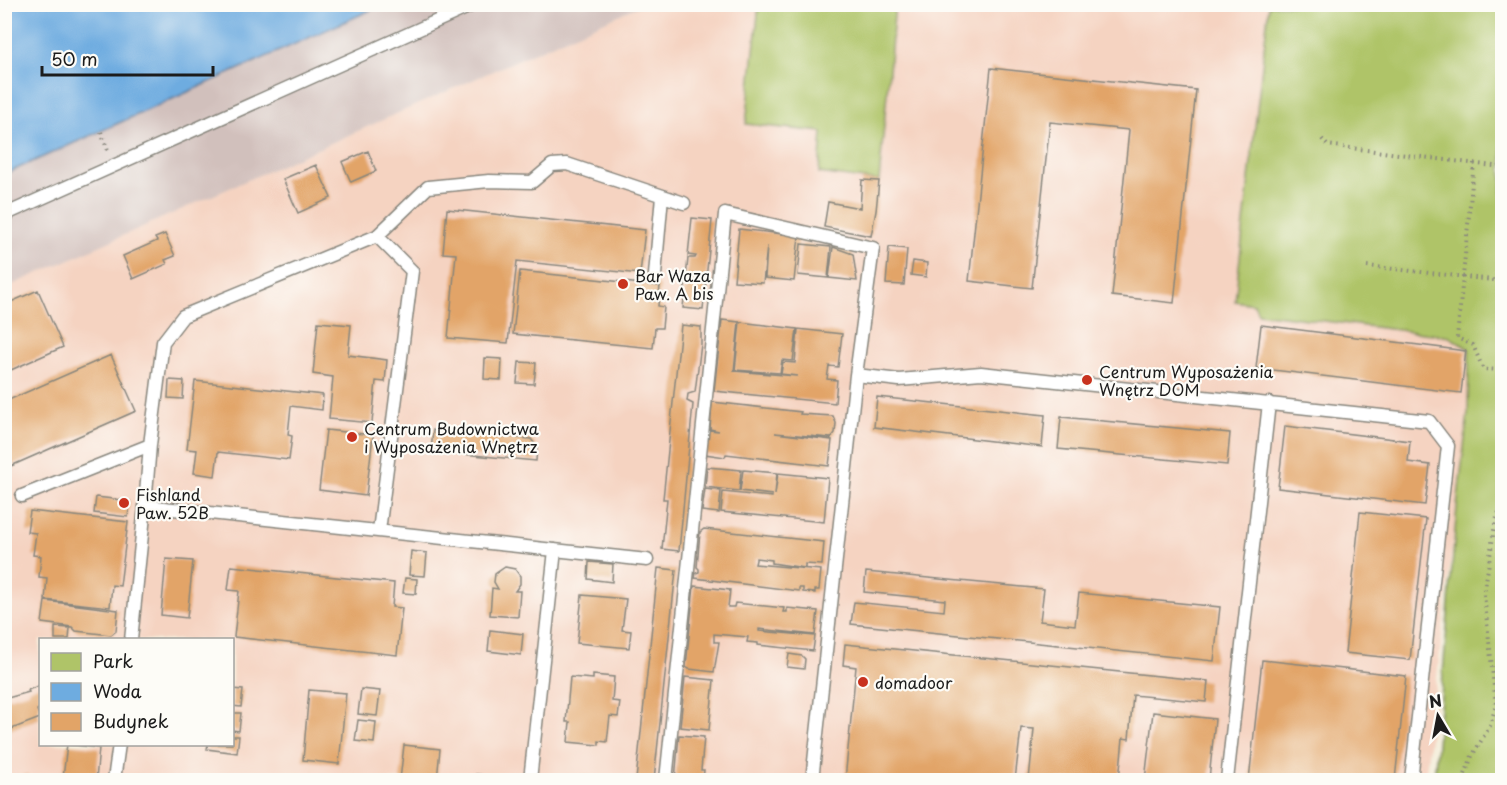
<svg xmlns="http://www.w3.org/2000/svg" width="1507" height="785" font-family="'Playpen Sans',sans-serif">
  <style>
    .built { fill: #f5d3c1; fill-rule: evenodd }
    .industrial { fill: #d1c0bc }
    .green { fill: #afc468; stroke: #667042; stroke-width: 1.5 }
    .water { fill: #6eace0; stroke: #45647e; stroke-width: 1.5 }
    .building { fill: #e2a467 }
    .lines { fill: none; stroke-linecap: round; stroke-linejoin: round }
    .lane-casing { stroke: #88867d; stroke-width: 15 }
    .path { stroke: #88867d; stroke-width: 4; stroke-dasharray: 1.5 4.5; stroke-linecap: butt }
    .lane { stroke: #fff; stroke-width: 12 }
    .poi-dot { fill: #c8321e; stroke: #fdfcf7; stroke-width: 2 }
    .labels { text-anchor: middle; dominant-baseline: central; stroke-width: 4.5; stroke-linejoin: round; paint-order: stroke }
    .poi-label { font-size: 16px; fill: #1c1c1c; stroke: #fdfcf7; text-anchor: start }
  </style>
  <rect width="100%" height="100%" fill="#fdfcf7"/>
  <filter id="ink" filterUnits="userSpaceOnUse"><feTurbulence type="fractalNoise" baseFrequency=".0167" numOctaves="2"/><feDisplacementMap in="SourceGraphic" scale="12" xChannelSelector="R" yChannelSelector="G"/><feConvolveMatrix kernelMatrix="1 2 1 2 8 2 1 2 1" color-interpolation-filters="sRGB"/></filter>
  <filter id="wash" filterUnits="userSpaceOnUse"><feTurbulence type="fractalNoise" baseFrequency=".008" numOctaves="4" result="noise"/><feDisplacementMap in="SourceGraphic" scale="24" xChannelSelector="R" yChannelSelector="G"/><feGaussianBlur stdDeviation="1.35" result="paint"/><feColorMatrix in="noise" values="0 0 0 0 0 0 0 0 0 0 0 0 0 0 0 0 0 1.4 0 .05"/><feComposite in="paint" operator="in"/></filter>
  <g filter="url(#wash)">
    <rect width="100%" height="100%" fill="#f5f0de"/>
    <path class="built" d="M 641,5 L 759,5 L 746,123 L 822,132 L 819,173 L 879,181 L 895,5 L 1269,5 L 1236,301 L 1255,303 L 1258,313 L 1448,336 L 1469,348 L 1468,413 L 1425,780 L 5,780 L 4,609 L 12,605 L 4,587 L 4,288 ZM 40,640 L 232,640 L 232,744 L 40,744 Z"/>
    <path class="industrial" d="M 5,4 L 641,5 L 5,288 Z"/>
    <path class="green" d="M 759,5 L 895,5 L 879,181 L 819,173 L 822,132 L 746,124 Z
      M 1269,5 L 1502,5 L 1502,780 L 1434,780 L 1457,507 L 1468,413 L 1469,349 L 1448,336 L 1258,313 L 1254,304 L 1235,301 Z"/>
    <path class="water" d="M 5,4 L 382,4 L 382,5 L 5,174 Z"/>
    <g id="blocks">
      <path class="building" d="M 991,68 L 1196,90 L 1174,303 L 1112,296 L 1129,130 L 1050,122 L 1032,288 L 969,281 Z
        M 368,151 L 376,171 L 351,182 L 342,162 Z
        M 316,165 L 331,198 L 298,213 L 283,179 Z
        M 862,180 L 879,181 L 876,211 L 871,236 L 824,227 L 828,202 L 860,208 Z
        M 447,209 L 645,230 L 640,274 L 517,261 L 508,343 L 448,338 L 456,254 L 443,253 Z
        M 692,218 L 712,220 L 703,310 L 683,308 L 688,258 L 695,258 L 696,256 L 688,255 Z
        M 739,229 L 799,236 L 794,281 L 765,278 L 767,246 L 763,283 L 734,281 Z
        M 165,234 L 175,256 L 165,260 L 167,264 L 133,279 L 123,256 L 157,241 L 155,238 Z
        M 801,244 L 831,247 L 828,278 L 798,275 Z
        M 833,247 L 853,254 L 857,281 L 829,278 Z
        M 889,247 L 907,249 L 904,285 L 886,284 Z
        M 913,261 L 927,263 L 926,277 L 911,275 Z
        M 520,271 L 660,286 L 658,306 L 664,307 L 662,328 L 655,328 L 653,348 L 513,334 Z
        M 38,290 L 63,347 L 4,373 L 4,305 Z
        M 722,320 L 739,322 L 734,371 L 797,376 L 781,374 L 783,362 L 795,363 L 798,329 L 842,334 L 838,367 L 829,366 L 827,379 L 837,380 L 835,403 L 714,391 Z
        M 318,322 L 351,325 L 348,355 L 387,360 L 385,382 L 376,381 L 372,423 L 329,419 L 333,377 L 313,374 Z
        M 740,322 L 797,329 L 793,361 L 782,360 L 780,373 L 735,370 Z
        M 681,325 L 701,327 L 701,344 L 695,392 L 688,394 L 687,401 L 693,404 L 679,551 L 662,549 L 667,499 L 663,499 Z
        M 1261,325 L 1466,351 L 1461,393 L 1256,368 Z
        M 111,355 L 136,411 L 4,469 L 4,402 Z
        M 485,358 L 502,359 L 501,380 L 484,379 Z
        M 519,362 L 536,363 L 534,384 L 517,383 Z
        M 169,380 L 184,381 L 183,399 L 168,398 Z
        M 195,381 L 323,395 L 322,410 L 291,406 L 288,435 L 292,436 L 289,460 L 218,452 L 215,476 L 194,473 L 197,450 L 187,449 Z
        M 877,397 L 1045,415 L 1042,447 L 874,427 Z
        M 712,402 L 801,412 L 800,414 L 833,416 L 836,423 L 835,433 L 831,438 L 775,433 L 832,440 L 829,466 L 726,454 L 725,457 L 705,454 L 708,430 L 719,431 L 710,429 Z
        M 1061,417 L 1230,433 L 1227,465 L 1058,449 Z
        M 1285,426 L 1410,441 L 1408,462 L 1430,465 L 1425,505 L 1278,488 Z
        M 326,430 L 373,435 L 366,496 L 319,490 Z
        M 433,430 L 531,439 L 537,447 L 536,461 L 431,451 Z
        M 707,467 L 741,470 L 739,491 L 705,487 Z
        M 743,470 L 777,473 L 775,495 L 778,473 L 828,478 L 824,522 L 721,512 L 723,492 L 772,497 L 772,495 L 740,491 Z
        M 705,489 L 721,491 L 719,513 L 702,511 Z
        M 96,497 L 130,501 L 128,517 L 94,513 Z
        M 30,511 L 128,522 L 120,586 L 112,585 L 110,607 L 45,600 L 47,578 L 39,577 L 41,556 L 33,555 L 36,533 L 27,532 Z
        M 1360,512 L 1426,519 L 1410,660 L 1345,653 Z
        M 704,529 L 824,542 L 822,565 L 805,564 L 805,568 L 772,563 L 772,560 L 756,558 L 756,560 L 755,564 L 821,570 L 819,590 L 815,590 L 815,593 L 803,592 L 803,588 L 799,588 L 799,591 L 695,578 L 696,573 L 699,572 L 699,569 L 697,567 L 700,532 Z
        M 411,551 L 427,553 L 425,576 L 409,575 Z
        M 166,559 L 193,561 L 187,618 L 161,615 Z
        M 589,562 L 613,564 L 612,582 L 588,579 Z
        M 231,566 L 394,583 L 392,607 L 402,608 L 397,655 L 234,637 L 239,591 L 228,590 Z
        M 505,567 L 515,569 L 520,576 L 520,584 L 515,591 L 520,591 L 518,617 L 490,615 L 492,588 L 498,589 L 494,582 L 495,574 Z
        M 658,568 L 676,570 L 654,780 L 636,780 Z
        M 866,572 L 1044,589 L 1040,621 L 1075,625 L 1079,593 L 1220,607 L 1214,661 L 851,624 L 854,602 L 944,611 L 945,600 L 864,592 Z
        M 405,578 L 417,579 L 416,594 L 403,593 Z
        M 694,586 L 730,590 L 728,607 L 734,607 L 735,603 L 784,608 L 783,612 L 787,612 L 787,608 L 818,611 L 815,635 L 759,629 L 759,631 L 815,636 L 813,651 L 758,645 L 758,643 L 747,642 L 748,637 L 714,634 L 714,642 L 719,642 L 714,672 L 689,669 L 686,667 Z
        M 582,595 L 626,599 L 622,630 L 631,631 L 629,648 L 577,643 Z
        M 45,601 L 118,610 L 116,631 L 111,635 L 76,631 L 72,627 L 42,623 Z
        M 55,627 L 70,628 L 69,639 L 55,639 Z
        M 490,630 L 523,634 L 521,655 L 488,651 Z
        M 845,644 L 1208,681 L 1206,702 L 1133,695 L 1129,739 L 1123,738 L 1119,780 L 1029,780 L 1034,729 L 1021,728 L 1015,780 L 845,780 L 856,667 L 843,665 Z
        M 789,654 L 802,656 L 805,659 L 804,669 L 787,667 Z
        M 1262,660 L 1406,676 L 1395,780 L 1249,780 Z
        M 593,675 L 614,677 L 612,701 L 620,702 L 618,717 L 610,716 L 607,742 L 599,741 L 599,745 L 568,742 L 570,722 L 566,722 L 570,677 L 593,679 Z
        M 685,677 L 714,680 L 709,730 L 680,727 Z
        M 40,685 L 40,708 L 37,710 L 40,718 L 4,732 L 4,699 L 29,692 L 28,690 Z
        M 232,689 L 243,690 L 241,707 L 232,706 Z
        M 361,689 L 380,691 L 377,716 L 358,714 Z
        M 309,690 L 346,693 L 339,764 L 303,760 Z
        M 1153,712 L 1215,719 L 1209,780 L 1145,780 Z
        M 232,713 L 241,713 L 239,731 L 232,730 Z
        M 358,720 L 376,722 L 374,743 L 355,741 Z
        M 679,735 L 704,737 L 701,770 L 704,770 L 703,780 L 675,780 Z
        M 232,736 L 239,736 L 237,753 L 207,749 L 208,744 L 232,744 Z
        M 67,744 L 99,748 L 96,780 L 63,778 Z
        M 404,745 L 440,749 L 437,780 L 400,780 Z
        M 28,774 L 30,780 L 12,780 Z
        M 476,774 L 520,779 L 520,780 L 475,780 Z
        M 580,775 L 624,779 L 624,780 L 579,780 Z"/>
    </g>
  </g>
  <g filter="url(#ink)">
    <use href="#blocks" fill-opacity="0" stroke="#88867d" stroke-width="1.5"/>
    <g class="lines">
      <defs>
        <path id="lane" d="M 4,215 L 475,4
          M 377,236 L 412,271 L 379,531
          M 655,275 L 662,196
          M 856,375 L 899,380 L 981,373 L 1429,421 L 1448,446 L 1411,780
          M 22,496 L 150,445 L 163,342 L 183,316 L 377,236 L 428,187 L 489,181 L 532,182 L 552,165 L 567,164 L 684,203
          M 145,506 L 150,445
          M 131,640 L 145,506 L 647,560
          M 114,780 L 119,744
          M 530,780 L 555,550
          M 666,780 L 725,214 L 873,248 L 856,375 L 812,780
          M 1227,780 L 1269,403"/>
      </defs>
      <use href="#lane" class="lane-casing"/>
      <path class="path" d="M 101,132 L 108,151
        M 1322,139 L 1327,145 L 1502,167
        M 1474,163 L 1457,338 L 1473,345 L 1483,369 L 1502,370
        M 1367,266 L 1502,281
        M 1463,780 L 1472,756 L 1490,726 L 1496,705 L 1484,594 L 1495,524 L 1502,502"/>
      <use href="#lane" class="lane"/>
    </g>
  </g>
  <g class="poi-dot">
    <circle cx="623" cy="284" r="6"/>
    <circle cx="1087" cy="380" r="6"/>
    <circle cx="352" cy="437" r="6"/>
    <circle cx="124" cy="503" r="6"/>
    <circle cx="863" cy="682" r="6"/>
  </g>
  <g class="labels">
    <g class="poi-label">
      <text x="635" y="275">Bar Waza<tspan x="635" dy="18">Paw. A bis</tspan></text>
      <text x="1099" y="371">Centrum Wyposażenia<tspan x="1099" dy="18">Wnętrz DOM</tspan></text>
      <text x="364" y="428">Centrum Budownictwa<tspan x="364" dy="18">i Wyposażenia Wnętrz</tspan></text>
      <text x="136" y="494">Fishland<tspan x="136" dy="18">Paw. 52B</tspan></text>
      <text x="875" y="682">domadoor</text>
    </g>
  </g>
  <rect width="1507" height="785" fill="none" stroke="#fdfcf7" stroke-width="24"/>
  <rect x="39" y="638" width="195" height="108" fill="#fdfcf7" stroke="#a3a29f" stroke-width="1.5"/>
  <rect x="51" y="653" width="30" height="18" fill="#afc468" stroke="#a3a29f" stroke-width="1.5"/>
  <text x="93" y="668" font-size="18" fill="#1c1c1c">Park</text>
  <rect x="51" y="683" width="30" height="18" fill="#6eace0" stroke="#a3a29f" stroke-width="1.5"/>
  <text x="93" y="698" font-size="18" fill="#1c1c1c">Woda</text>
  <rect x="51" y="713" width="30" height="18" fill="#e2a467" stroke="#a3a29f" stroke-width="1.5"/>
  <text x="93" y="728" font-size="18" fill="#1c1c1c">Budynek</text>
  <g transform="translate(1438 716) rotate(350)" stroke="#fdfcf7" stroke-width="4.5" paint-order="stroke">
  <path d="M0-4.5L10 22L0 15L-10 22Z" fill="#1c1c1c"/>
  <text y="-9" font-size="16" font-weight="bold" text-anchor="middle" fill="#1c1c1c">N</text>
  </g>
  <path d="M42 66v9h171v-9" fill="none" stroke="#1c1c1c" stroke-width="3"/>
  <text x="51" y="66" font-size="18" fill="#1c1c1c" stroke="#fdfcf7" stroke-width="4.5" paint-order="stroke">50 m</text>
</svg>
